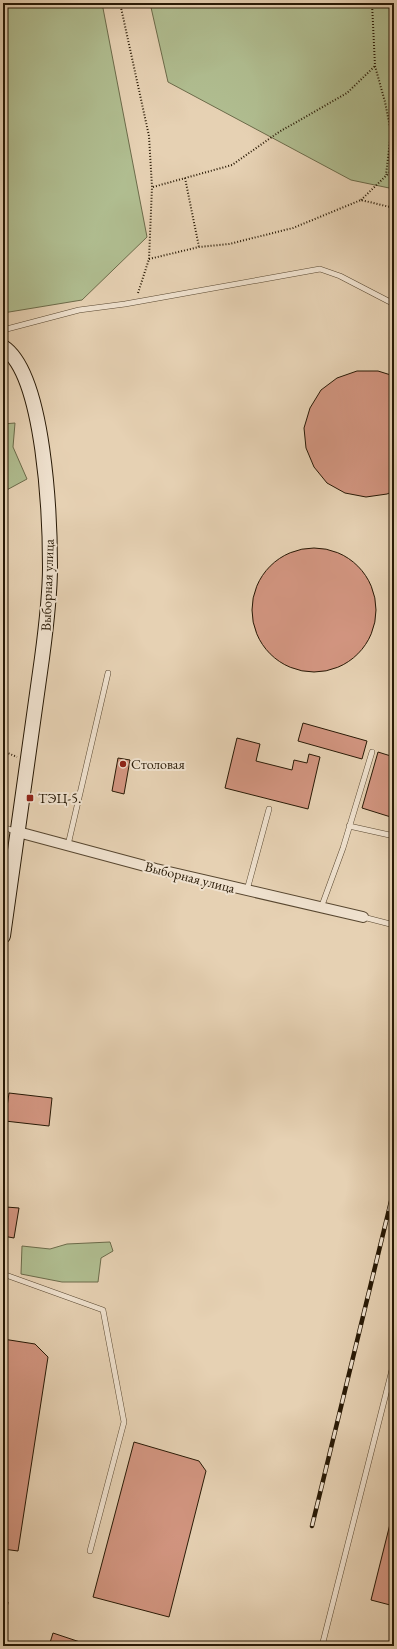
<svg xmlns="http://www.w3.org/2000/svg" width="397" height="1649" font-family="'EB Garamond',serif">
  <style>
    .green { fill: #b0bd90; stroke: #6c6b4a }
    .building { fill: #d29580; stroke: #281905 }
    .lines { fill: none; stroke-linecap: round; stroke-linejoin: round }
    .service-casing { stroke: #584730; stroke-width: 6 }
    .minor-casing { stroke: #584730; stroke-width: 12 }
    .secondary-casing { stroke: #281905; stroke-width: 16 }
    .path { stroke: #281905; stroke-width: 2; stroke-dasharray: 1 2; stroke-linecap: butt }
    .service { stroke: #efe1ce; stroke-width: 5 }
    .minor { stroke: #efe1ce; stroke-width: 10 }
    .secondary { stroke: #efe1ce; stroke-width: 14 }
    .rail-casing { stroke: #281905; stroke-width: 4.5 }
    .rail { stroke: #efe1ce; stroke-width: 3; stroke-dasharray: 9; stroke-linecap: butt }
    .poi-dot { fill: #8f2418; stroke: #efe1ce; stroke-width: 1.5 }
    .labels { text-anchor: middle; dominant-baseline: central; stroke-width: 4; stroke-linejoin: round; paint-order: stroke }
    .street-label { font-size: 14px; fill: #281905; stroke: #efe1ce }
    .poi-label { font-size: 14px; fill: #281905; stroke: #efe1ce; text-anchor: start }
  </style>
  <rect width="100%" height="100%" fill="#e6d1b3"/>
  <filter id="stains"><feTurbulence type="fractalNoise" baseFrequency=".005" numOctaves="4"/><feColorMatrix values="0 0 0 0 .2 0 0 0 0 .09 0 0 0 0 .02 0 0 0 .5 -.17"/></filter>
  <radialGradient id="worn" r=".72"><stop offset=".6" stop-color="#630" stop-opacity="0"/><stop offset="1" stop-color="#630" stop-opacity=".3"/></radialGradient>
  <path class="green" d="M 3,3 L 102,3 L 147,237 L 82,300 L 3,313 Z
    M 150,3 L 394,3 L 394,189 L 351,180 L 168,82 Z
    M 15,423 L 13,447 L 27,479 L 3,492 L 3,424 Z
    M 110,1242 L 113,1251 L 101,1258 L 98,1282 L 62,1282 L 21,1274 L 22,1246 L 50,1249 L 67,1244 Z"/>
  <path class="building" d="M 357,371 L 378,371 L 394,376 L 394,491 L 387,494 L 366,497 L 345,493 L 327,483 L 314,467 L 306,448 L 304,428 L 310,408 L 321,390 L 337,378 Z
    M252 610a62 62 0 1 1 124 0a62 62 0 1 1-124 0Z
    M 303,723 L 367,741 L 362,759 L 298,741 Z
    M 237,738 L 260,744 L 256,761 L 292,770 L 294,760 L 307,763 L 309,754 L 320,757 L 308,809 L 225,788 Z
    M 378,752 L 394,757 L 394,818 L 362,808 Z
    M 118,758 L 130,760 L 124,794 L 112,791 Z
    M 9,1093 L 52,1098 L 49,1126 L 5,1121 Z
    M 6,1207 L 19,1208 L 14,1238 L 3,1236 Z
    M 3,1339 L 35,1344 L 48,1357 L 18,1551 L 3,1549 Z
    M 134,1442 L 199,1461 L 206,1471 L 169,1617 L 93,1597 Z
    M 394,1508 L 394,1606 L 371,1600 Z
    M 3,1601 L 8,1602 L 3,1636 Z
    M 53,1633 L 92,1646 L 49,1646 Z"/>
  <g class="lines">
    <defs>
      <path id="service" d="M 3,330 L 79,310 L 125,304 L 320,269 L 340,276 L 394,304
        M 349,826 L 394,836
        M 3,827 L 17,832
        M 68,845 L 108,673
        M 247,890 L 269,809
        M 321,908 L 343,848 L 372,752
        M 363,917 L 394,925
        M 3,1274 L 103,1310 L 124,1422 L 90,1551
        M 322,1646 L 394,1362"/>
      <path id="minor" d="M 18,832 L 156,869 L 363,917"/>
      <path id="secondary" d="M 3,347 C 45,374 50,519 50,567 C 50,598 46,628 42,658 L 3,936"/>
    </defs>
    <use href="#service" class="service-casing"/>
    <use href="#minor" class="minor-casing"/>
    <use href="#secondary" class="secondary-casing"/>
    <path class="path" d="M 120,3 L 149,136 L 152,187 L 149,259 L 138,293
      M 372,3 L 375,66 L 385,102 L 391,132 L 386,175
      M 185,178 L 199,247
      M 153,187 L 232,165 L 279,132 L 347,93 L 375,66
      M 361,200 L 394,168
      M 149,259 L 199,247 L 229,244 L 293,228 L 361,200 L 394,208
      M 3,751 L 17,757"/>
    <use href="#service" class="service"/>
    <use href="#minor" class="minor"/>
    <use href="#secondary" class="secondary"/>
    <defs>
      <path id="rail" d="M 312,1526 L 394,1189"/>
    </defs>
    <use href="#rail" class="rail-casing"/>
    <use href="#rail" class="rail"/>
  </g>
  <g class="poi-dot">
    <circle cx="123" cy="764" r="4"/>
    <rect x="26" y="794" width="8" height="8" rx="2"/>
  </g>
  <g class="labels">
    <g class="street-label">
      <text transform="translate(47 585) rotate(-88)">Выборная улица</text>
      <text transform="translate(190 877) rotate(14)">Выборная улица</text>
    </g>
    <g class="poi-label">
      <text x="131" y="764">Столовая</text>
      <text x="38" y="798">ТЭЦ-5.</text>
    </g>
  </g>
  <rect width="397" height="1649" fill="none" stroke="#e6d1b3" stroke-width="16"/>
  <rect x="4" y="4" width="389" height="1641" fill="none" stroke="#281905" stroke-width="2"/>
  <rect x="8" y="8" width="381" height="1633" fill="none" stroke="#281905"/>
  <rect width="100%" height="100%" filter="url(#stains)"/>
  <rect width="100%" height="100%" fill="url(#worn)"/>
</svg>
